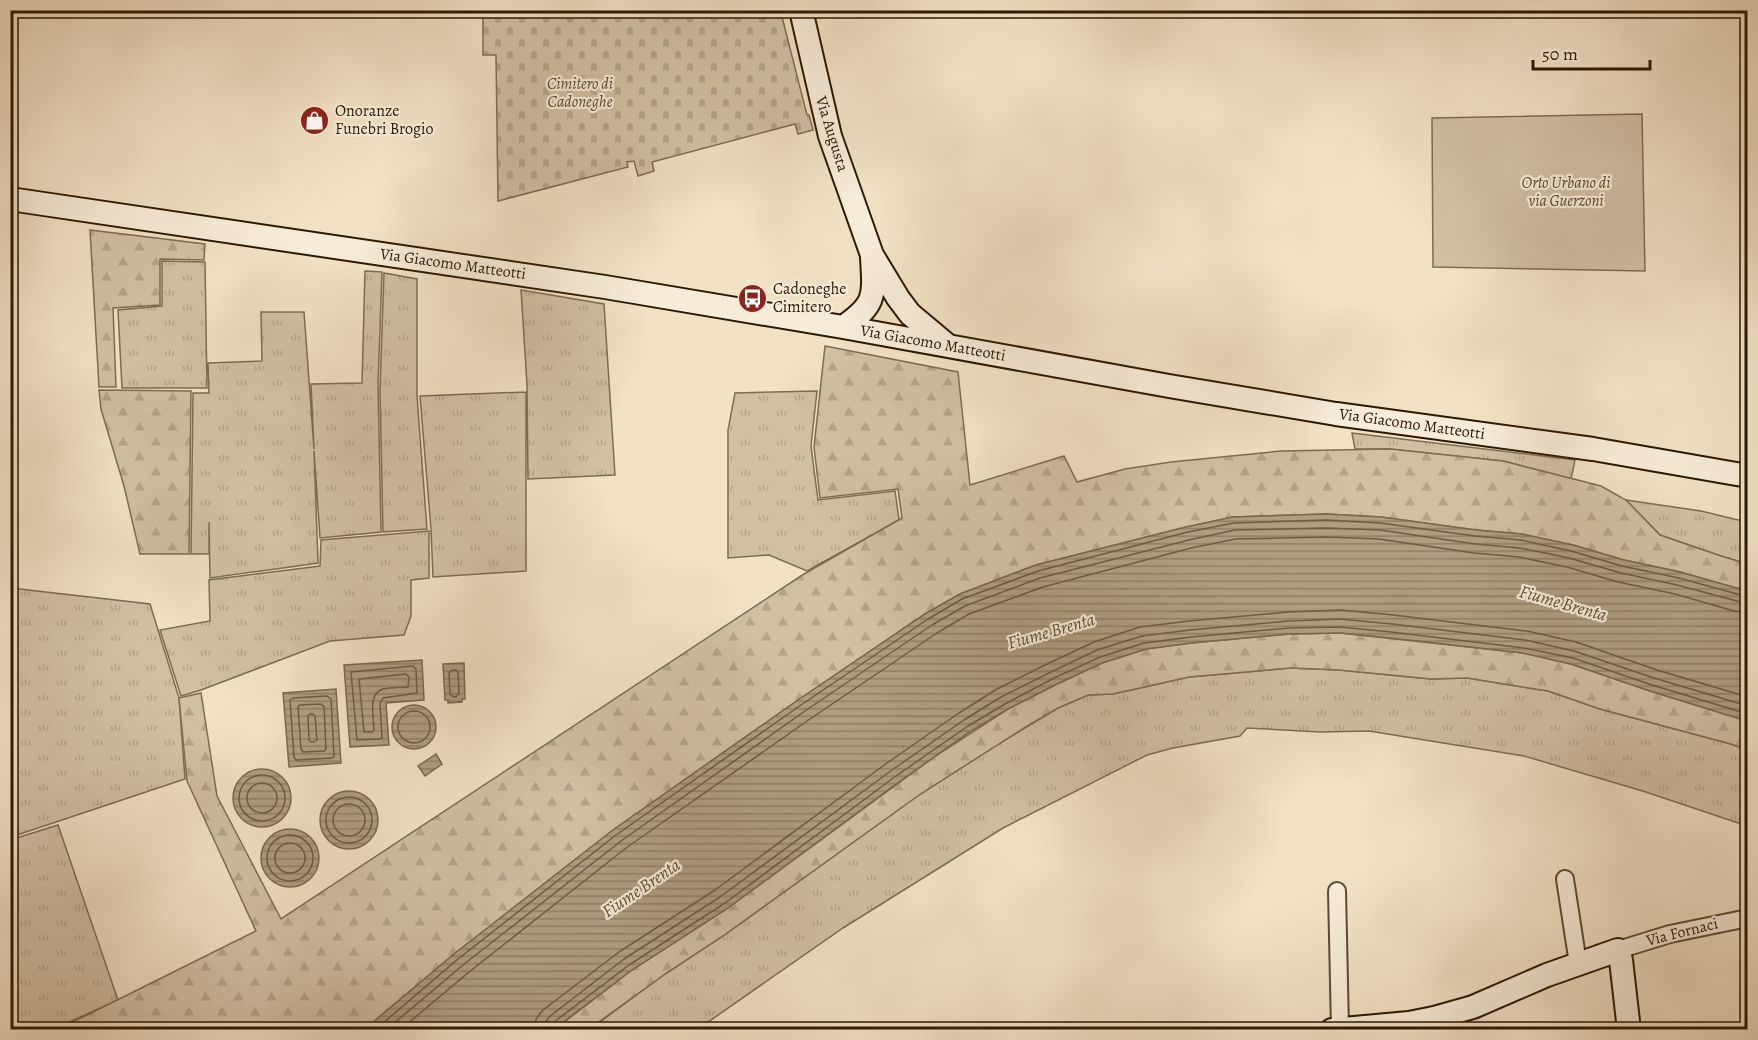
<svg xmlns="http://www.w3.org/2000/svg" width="1758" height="1040" font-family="Alegreya,serif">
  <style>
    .grass { fill: url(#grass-tufts); stroke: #7f6c52; stroke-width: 1.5 }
    .forest { fill: url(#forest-firs); stroke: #7f6c52; stroke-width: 1.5 }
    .cemetery { fill: url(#cemetery-stones); stroke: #7f6c52; stroke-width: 1.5 }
    .garden { fill: #d1bfa4; stroke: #7f6c52; stroke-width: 1.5 }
    .water { fill: url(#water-rules); stroke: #7b684e; stroke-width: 1.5 }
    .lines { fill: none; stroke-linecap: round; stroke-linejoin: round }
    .shore { stroke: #6e5b42; stroke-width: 1.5 }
    .street-casing { stroke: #5e4b32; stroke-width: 20 }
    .secondary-casing { stroke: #2d1901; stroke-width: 26 }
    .street { stroke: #f7ecd9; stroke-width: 16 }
    .secondary { stroke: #f7ecd9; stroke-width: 22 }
    .labels { text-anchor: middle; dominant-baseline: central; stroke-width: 4.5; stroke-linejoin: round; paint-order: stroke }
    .park-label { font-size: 16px; font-style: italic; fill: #5e4b32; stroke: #f7ecd9 }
    .poi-label { font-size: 16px; fill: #2d1901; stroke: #f7ecd9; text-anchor: start }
    .street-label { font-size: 16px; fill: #2d1901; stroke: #f7ecd9 }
    .water-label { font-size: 18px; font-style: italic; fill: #614e35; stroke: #f7ecd9 }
  </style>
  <defs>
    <pattern id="grass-tufts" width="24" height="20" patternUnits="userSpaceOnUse" patternTransform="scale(1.5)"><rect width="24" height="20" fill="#d1bfa4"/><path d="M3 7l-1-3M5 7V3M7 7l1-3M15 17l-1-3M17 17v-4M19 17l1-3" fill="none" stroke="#b4a48b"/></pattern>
    <pattern id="forest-firs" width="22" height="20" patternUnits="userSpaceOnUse" patternTransform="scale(1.5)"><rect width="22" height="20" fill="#d1bfa4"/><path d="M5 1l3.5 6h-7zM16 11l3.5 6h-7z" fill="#b4a48b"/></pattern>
    <pattern id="cemetery-stones" width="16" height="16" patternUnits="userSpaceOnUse" patternTransform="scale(1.5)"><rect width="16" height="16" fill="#d1bfa4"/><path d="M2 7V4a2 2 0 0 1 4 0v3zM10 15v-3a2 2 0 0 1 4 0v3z" fill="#b4a48b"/></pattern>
    <pattern id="water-rules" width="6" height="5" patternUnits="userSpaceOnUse" patternTransform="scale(1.5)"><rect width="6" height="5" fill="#af9d82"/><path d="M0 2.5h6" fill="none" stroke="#8f7f68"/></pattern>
  </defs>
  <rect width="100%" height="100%" fill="#f2e1c5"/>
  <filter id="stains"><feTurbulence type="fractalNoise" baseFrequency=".00333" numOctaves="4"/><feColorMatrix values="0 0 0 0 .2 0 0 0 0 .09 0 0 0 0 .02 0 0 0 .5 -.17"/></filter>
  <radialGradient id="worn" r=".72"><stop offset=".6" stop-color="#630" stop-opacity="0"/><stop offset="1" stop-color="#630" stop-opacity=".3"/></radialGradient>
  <path class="grass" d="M 162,261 L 205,262 L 207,388 L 122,388 L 118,310 L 162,306 Z
    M 365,271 L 382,272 L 378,384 L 381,532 L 320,538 L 314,451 L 318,563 L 210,578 L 209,522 L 209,554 L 191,554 L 193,393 L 209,393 L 208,363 L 262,361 L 261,312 L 304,312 L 314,449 L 311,384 L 362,383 Z
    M 384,273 L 417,279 L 417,396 L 427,529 L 383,532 L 380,389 Z
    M 521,290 L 604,304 L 615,475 L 528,479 L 527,384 Z
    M 817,391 L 811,446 L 818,500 L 895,491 L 899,520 L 807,571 L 769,555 L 728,558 L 728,430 L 735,393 Z
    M 526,392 L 526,571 L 433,577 L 431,529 L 420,396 Z
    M 1352,433 L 1575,460 L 1571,479 L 1503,461 L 1390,449 L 1355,449 Z
    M 1626,500 L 1701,511 L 1747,522 L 1747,564 L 1718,555 L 1660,535 Z
    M 429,531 L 429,578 L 411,580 L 411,616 L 404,635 L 330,641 L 201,690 L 181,696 L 160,630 L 210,621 L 209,580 L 320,566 L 321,540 Z
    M 11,588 L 150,604 L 179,698 L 185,779 L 11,837 Z
    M 1291,668 L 1339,670 L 1431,679 L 1467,678 L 1548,691 L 1600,709 L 1731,744 L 1747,750 L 1747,826 L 1646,792 L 1524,756 L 1369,731 L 1320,732 L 1247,728 L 1240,736 L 1173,748 L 1147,755 L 1003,828 L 843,928 L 698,1029 L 589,1030 L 665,974 L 723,936 L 919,795 L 987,751 L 1058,708 L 1088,695 L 1113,694 L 1189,677 Z
    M 58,825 L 118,1000 L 54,1029 L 11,1029 L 10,840 Z"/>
  <path class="forest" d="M 90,230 L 205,244 L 204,260 L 160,259 L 160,305 L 113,308 L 116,387 L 99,387 Z
    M 825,346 L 958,372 L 970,485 L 1064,456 L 1077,482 L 1125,469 L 1171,462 L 1281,451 L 1390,449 L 1503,461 L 1601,486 L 1626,500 L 1660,535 L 1718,555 L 1747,564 L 1747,591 L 1680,572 L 1624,560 L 1573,545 L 1522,534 L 1476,530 L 1381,517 L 1326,514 L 1233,517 L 1186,527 L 1036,565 L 960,594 L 925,614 L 798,700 L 613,830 L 454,954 L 365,1029 L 54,1030 L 83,1017 L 256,931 L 187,781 L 179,698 L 201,693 L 217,796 L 281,919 L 804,574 L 902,518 L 898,489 L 820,498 L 814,447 Z
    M 99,390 L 191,391 L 189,554 L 140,554 L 124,486 L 101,409 Z
    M 1340,633 L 1523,653 L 1571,664 L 1650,691 L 1747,721 L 1747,750 L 1731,744 L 1600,709 L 1548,691 L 1467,678 L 1431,679 L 1339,670 L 1291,668 L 1189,677 L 1113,694 L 1088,695 L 1058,708 L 1024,728 L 919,795 L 723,936 L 665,974 L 589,1029 L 554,1030 L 632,970 L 728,908 L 937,755 L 1008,709 L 1057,684 L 1102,663 L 1146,649 L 1191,643 L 1289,634 Z"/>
  <path class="cemetery" d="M 483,11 L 777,11 L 778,14 L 781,13 L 807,115 L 809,115 L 813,130 L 798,134 L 795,124 L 652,162 L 654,171 L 638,176 L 634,161 L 627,162 L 628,167 L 498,201 L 496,55 L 483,55 Z"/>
  <path class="garden" d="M 1642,114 L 1645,271 L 1433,267 L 1432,118 Z"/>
  <path class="water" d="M 1326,514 L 1381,517 L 1476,530 L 1522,534 L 1573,545 L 1624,560 L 1680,572 L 1747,591 L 1747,721 L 1650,691 L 1571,664 L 1523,653 L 1391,638 L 1340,633 L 1289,634 L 1191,643 L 1146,649 L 1102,663 L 1057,684 L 1008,709 L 971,731 L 900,781 L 728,908 L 632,970 L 554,1029 L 365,1029 L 454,954 L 613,830 L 798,700 L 925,614 L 960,594 L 1036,565 L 1186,527 L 1233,517 Z
    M 422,660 L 424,700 L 386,703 L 389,745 L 350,747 L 344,665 Z
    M 464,663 L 465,699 L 462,699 L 462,702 L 448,703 L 448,700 L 445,700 L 443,664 Z
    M 336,689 L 341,763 L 289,767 L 283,693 Z
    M392 727a22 22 0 1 1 44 0a22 22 0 1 1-44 0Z
    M 436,754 L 442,764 L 425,776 L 418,766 Z
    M233 798a29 29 0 1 1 58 0a29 29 0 1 1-58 0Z
    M320 820a29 29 0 1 1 58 0a29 29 0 1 1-58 0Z
    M261 858a29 29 0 1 1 58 0a29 29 0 1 1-58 0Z"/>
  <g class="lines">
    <path class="shore" d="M 413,666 L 416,669 L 417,693 L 383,698 L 380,704 L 382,738 L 379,739 L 357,740 L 351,672 Z
      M 452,670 L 456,670 L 458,672 L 459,693 L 456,697 L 452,696 L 450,694 L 449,673 Z
      M 406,674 L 409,677 L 408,687 C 400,688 391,687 383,689 C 367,694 374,718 374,730 L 372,732 L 364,732 L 359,679 Z
      M 327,696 L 331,699 L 334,756 L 332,758 L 296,760 L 294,757 L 290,700 L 293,698 Z
      M 321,704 L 324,707 L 326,749 L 324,751 L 303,752 L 301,749 L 298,707 L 300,705 Z
      M398 727a16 16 0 1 1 32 0a16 16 0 1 1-32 0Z
      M 310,714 L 313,714 L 315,716 L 317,740 L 314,742 L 311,742 L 309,740 L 308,716 Z
      M239 798a23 23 0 1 1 46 0a23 23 0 1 1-46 0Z
      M247 798a15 15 0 1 1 30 0a15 15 0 1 1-30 0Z
      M326 820a23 23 0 1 1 46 0a23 23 0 1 1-46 0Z
      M333 820a16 16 0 1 1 32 0a16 16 0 1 1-32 0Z
      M267 858a23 23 0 1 1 46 0a23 23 0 1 1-46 0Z
      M275 858a15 15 0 1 1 30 0a15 15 0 1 1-30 0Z
      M 375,1030 L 458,959 L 616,835 L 801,705 L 928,619 L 962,599 L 1038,571 L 1188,532 L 1234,523 L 1326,520 L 1380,523 L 1475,536 L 1521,540 L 1571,551 L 1622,566 L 1679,578 L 1748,597
      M 386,1030 L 463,965 L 621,841 L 805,711 L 932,625 L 965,606 L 1040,578 L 1189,540 L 1235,530 L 1326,528 L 1380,530 L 1475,544 L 1520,548 L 1569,558 L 1621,573 L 1677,585 L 1748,604
      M 400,1030 L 469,972 L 626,848 L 810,719 L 937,633 L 969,614 L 1043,587 L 1191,548 L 1236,539 L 1326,537 L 1379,539 L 1474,553 L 1519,557 L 1567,567 L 1618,582 L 1675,594 L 1734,611 L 1748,613
      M 535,1030 L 536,1019 L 543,1010 L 619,952 L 715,890 L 887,763 L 959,713 L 997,689 L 1047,664 L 1094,642 L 1140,627 L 1189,621 L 1288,612 L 1340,610 L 1393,615 L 1527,631 L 1576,642 L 1657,670 L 1748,697
      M 544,1030 L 545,1023 L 549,1017 L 624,959 L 720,897 L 892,770 L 964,720 L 1001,697 L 1051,672 L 1097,650 L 1142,636 L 1190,630 L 1288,621 L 1340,619 L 1392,624 L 1525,640 L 1574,651 L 1654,678 L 1748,706
      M 552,1030 L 554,1022 L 629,965 L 725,903 L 896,776 L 968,726 L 1005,704 L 1054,678 L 1100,657 L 1144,643 L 1191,637 L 1289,628 L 1340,627 L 1391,632 L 1524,648 L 1573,658 L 1652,685 L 1748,714"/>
    <defs>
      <path id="street" d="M 1565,879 L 1577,957 L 1580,963
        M 1337,891 L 1340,1029
        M 1618,950 L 1670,934 L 1748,918"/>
      <path id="secondary" d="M 801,10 L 830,136 L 872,255 L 898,298 L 910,314 L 947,345
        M 10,199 L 605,287 L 843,327 L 1169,386 L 1336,414 L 1593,449 L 1748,476
        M 843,327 C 877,304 874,295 872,257
        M 1332,1030 L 1409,1023 L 1434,1018 L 1473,1007 L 1547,975 L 1618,950 L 1621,960 L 1629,1030"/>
    </defs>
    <use href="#street" class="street-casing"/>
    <use href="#secondary" class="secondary-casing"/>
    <use href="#street" class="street"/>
    <use href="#secondary" class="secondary"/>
  </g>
  <defs>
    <symbol id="shop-disc" viewBox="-11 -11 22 22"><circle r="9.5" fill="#8f2418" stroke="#f7ecd9"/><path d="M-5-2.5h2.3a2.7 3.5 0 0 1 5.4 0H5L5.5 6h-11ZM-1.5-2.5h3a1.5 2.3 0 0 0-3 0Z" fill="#fff"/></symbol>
    <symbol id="bus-disc" viewBox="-11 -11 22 22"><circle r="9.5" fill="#8f2418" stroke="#f7ecd9"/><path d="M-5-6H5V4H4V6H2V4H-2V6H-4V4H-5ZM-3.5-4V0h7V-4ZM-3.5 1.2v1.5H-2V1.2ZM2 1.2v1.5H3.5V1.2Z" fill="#fff"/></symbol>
  </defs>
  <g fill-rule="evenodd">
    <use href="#shop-disc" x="298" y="104" width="33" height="33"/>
    <use href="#bus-disc" x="736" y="282" width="33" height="33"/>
  </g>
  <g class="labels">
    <g class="park-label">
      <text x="580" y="84">Cimitero di<tspan x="580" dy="18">Cadoneghe</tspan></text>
      <text x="1566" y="183">Orto Urbano di<tspan x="1566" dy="18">via Guerzoni</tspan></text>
    </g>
    <g class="poi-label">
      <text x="335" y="111">Onoranze<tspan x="335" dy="18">Funebri Brogio</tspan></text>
      <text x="773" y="289">Cadoneghe<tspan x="773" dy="18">Cimitero</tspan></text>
    </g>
    <g class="street-label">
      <text transform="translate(832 134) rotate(73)">Via Augusta</text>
      <text transform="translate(453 264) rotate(8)">Via Giacomo Matteotti</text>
      <text transform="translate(933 343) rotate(10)">Via Giacomo Matteotti</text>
      <text transform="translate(1412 424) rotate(8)">Via Giacomo Matteotti</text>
      <text transform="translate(1682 932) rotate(-14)">Via Fornaci</text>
    </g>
    <g class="water-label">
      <text transform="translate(1563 603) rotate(16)">Fiume Brenta</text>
      <text transform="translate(1051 631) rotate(-16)">Fiume Brenta</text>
      <text transform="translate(641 888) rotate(-34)">Fiume Brenta</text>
    </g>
  </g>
  <rect width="1758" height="1040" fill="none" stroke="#f2e1c5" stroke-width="36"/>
  <rect x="12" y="12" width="1734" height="1016" fill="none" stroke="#2d1901" stroke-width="3"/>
  <rect x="18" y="18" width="1722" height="1004" fill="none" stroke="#2d1901" stroke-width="1.5"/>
  <path d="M1533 60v9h117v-9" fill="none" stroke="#2d1901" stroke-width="3"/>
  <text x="1542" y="60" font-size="18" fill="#2d1901" stroke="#f7ecd9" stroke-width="4.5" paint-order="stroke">50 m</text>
  <rect width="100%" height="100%" filter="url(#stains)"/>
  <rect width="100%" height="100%" fill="url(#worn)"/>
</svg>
